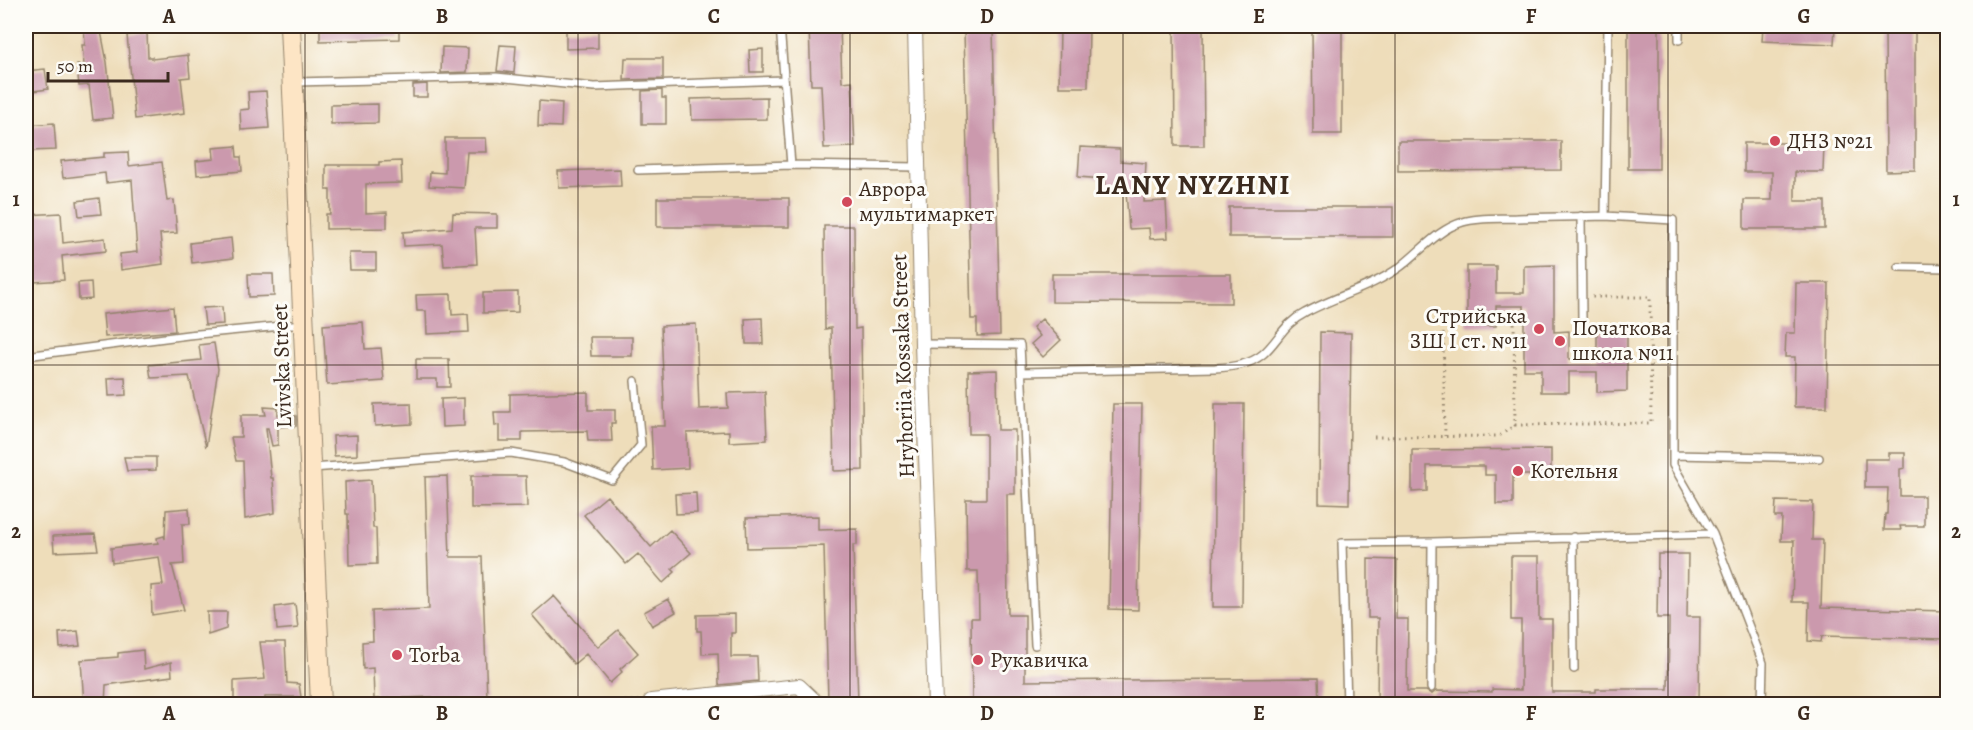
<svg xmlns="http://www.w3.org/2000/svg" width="1973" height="730" font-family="Alegreya,serif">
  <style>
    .building { fill: #cb99ad }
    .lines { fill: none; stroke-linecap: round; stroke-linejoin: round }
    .lane-casing { stroke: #94846c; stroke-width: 10 }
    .street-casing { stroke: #94846c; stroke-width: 16 }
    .secondary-casing { stroke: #94846c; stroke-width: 22 }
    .path { stroke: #94846c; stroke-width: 3; stroke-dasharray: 1.5 4.5; stroke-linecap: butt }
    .lane { stroke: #fff; stroke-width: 7 }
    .street { stroke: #fff; stroke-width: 14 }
    .secondary { stroke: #fde5c5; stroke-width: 20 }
    .grid { fill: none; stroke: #3b2a1e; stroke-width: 1.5; stroke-opacity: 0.55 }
    .poi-dot { fill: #d1495b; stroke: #fdfcf7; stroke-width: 2 }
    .labels { text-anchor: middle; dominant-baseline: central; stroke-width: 6; stroke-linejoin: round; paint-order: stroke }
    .poi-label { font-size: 22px; fill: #3b2a1e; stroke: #fdfcf7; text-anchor: start }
    .street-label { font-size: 22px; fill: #3b2a1e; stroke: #fdfcf7 }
    .district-label { font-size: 28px; font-weight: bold; letter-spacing: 1.5px; fill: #3b2a1e; stroke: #fdfcf7 }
    .neatline { fill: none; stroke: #3b2a1e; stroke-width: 2 }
    .grid-label { font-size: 20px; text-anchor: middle; font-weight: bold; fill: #3b2a1e }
  </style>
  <rect width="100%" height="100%" fill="#fdfcf7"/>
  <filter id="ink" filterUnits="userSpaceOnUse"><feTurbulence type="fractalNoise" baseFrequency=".0167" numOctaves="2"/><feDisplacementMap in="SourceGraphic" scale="12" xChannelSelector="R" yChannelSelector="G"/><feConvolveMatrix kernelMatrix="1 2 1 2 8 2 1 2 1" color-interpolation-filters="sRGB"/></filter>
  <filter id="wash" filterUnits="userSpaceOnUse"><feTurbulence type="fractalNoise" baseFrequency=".008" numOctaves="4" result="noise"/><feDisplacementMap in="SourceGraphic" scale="24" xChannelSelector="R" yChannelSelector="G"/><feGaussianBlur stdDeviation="1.35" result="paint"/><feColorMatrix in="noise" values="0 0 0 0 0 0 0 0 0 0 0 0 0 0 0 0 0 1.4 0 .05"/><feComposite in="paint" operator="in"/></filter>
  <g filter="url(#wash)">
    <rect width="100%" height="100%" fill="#eeddba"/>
    <g id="blocks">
      <path class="building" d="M 84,26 L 100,26 L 107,62 L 113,118 L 93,120 L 89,85 L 79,86 L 77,65 L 84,65 L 82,45 L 85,45 Z
        M 320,26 L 399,26 L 399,39 L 320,41 Z
        M 809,26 L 840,26 L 842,82 L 852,81 L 855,147 L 824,148 L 821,85 L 811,85 Z
        M 1060,26 L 1089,26 L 1088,87 L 1059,87 Z
        M 1174,26 L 1203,26 L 1204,146 L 1175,146 Z
        M 1312,26 L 1342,26 L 1342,134 L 1313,134 Z
        M 1628,26 L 1659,26 L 1659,169 L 1628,169 Z
        M 1763,26 L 1832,26 L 1835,27 L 1834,44 L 1762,41 Z
        M 1885,26 L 1915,26 L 1915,170 L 1886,171 Z
        M 566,29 L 598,29 L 598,48 L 566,49 Z
        M 993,29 L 1000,335 L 977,336 L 977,319 L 971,319 L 964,30 Z
        M 147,33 L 148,57 L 152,57 L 152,59 L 188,55 L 190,77 L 181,78 L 185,113 L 135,119 L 127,35 Z
        M 500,45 L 516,46 L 514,73 L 497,71 Z
        M 442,47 L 468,48 L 467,72 L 441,73 Z
        M 763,49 L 763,72 L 750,72 L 749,50 Z
        M 625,58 L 663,58 L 663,79 L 624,80 Z
        M 45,69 L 48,89 L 26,92 L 26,71 Z
        M 427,84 L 427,97 L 413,97 L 413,85 Z
        M 662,90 L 662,98 L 666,98 L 666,124 L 642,124 L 642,91 Z
        M 266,91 L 269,128 L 241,130 L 240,110 L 249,109 L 248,92 Z
        M 767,97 L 767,119 L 692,120 L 691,99 Z
        M 539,101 L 562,103 L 561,127 L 538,126 Z
        M 378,104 L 378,123 L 331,124 L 331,105 Z
        M 54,123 L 56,150 L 29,151 L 27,125 Z
        M 445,138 L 486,138 L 487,152 L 467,152 L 464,188 L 429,186 L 430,172 L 445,173 Z
        M 1398,141 L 1561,141 L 1561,170 L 1398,171 Z
        M 1744,143 L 1824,143 L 1823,172 L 1795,172 L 1795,201 L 1825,201 L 1825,229 L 1744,229 L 1744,200 L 1772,200 L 1772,172 L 1744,172 Z
        M 236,146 L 237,157 L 241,157 L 242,171 L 197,175 L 196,161 L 214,159 L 213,148 Z
        M 1080,147 L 1120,149 L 1120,161 L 1146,163 L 1144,202 L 1166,201 L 1168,238 L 1150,239 L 1149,228 L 1129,229 L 1126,192 L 1104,190 L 1105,179 L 1078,177 Z
        M 128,152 L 129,166 L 162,162 L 167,201 L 174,200 L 177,233 L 160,234 L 163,264 L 121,270 L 120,254 L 137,252 L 132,180 L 106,183 L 105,173 L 63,178 L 61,161 L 104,157 L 104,153 Z
        M 401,161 L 402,183 L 366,184 L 366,213 L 387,212 L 387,228 L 326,229 L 326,214 L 330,214 L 330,190 L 326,190 L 326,165 L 379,165 L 379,162 Z
        M 620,169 L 621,186 L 559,188 L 558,171 Z
        M 99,198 L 101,214 L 79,216 L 77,201 Z
        M 657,198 L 789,198 L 789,227 L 657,227 Z
        M 1229,207 L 1393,207 L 1393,237 L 1229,237 Z
        M 61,213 L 63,243 L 105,238 L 106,251 L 62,256 L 64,280 L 34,282 L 27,215 Z
        M 453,213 L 497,214 L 497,228 L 475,228 L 477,264 L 444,266 L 442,244 L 404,246 L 403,232 L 452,228 Z
        M 824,226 L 854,226 L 855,329 L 861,328 L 863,470 L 834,471 L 831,328 L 825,329 Z
        M 231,238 L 233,258 L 192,263 L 190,243 Z
        M 349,253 L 376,253 L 376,270 L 350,270 Z
        M 1554,265 L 1554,332 L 1569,331 L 1569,359 L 1597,359 L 1597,331 L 1627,331 L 1627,391 L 1597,392 L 1597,372 L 1569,372 L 1569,392 L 1541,392 L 1541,370 L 1524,370 L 1524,306 L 1496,306 L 1496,326 L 1467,326 L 1467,266 L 1496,266 L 1496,293 L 1524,293 L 1524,266 Z
        M 248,274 L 273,274 L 274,296 L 249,297 Z
        M 1052,274 L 1231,274 L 1231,303 L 1052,302 Z
        M 91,282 L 92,299 L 79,300 L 78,283 Z
        M 1796,283 L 1829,283 L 1827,407 L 1794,407 L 1795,357 L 1785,357 L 1786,333 L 1795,333 Z
        M 518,292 L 518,312 L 483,313 L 483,293 Z
        M 451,294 L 452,315 L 468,314 L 469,332 L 427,334 L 426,311 L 417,311 L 416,295 Z
        M 173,307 L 175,331 L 105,337 L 103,314 Z
        M 222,307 L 223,324 L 205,325 L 203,308 Z
        M 762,318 L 763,344 L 746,344 L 745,319 Z
        M 1042,319 L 1061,340 L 1043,357 L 1031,344 L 1040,336 L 1033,327 Z
        M 363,322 L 365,349 L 381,348 L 384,381 L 327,385 L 323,325 Z
        M 696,324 L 699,409 L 728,408 L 727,393 L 765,392 L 767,440 L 729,442 L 729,431 L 687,433 L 688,468 L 653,470 L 651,426 L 665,426 L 661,326 Z
        M 1320,332 L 1351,333 L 1349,504 L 1319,503 Z
        M 590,337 L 632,337 L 632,356 L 591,356 Z
        M 214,343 L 218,369 L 206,447 L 189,376 L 151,378 L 149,365 L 201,360 L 199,345 Z
        M 416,359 L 449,359 L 450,387 L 437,387 L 437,379 L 416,379 Z
        M 997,370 L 998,430 L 1015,430 L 1015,494 L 1007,494 L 1008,615 L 1025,615 L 1025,681 L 1318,678 L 1319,705 L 972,705 L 971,618 L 979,618 L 978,571 L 967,571 L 966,499 L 986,499 L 986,434 L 969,434 L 968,371 Z
        M 125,377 L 126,395 L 109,396 L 108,378 Z
        M 588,392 L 588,410 L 615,410 L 615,423 L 611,423 L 612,441 L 588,441 L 587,431 L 522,432 L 522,441 L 499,441 L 499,425 L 495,426 L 494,412 L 510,412 L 510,394 Z
        M 464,398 L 464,426 L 442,427 L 441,399 Z
        M 411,403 L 412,424 L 375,426 L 374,404 Z
        M 1113,404 L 1142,404 L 1138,610 L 1109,609 Z
        M 1215,404 L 1244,404 L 1242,607 L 1213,607 Z
        M 264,407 L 278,408 L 278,415 L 296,416 L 296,426 L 278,427 L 278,445 L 272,446 L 268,428 L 266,428 L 271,478 L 273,478 L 275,513 L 245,519 L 243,461 L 236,461 L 231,437 L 241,437 L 241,415 L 266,415 Z
        M 357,435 L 357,455 L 334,456 L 333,436 Z
        M 1551,449 L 1551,475 L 1513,475 L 1513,504 L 1496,504 L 1496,475 L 1485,475 L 1485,466 L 1427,466 L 1427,491 L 1412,492 L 1412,450 Z
        M 1889,453 L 1905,453 L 1905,468 L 1900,469 L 1900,496 L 1924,496 L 1924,526 L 1900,526 L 1901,530 L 1884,530 L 1885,514 L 1887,514 L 1888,488 L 1865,488 L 1865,459 L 1889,459 Z
        M 124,457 L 156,457 L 156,470 L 127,471 Z
        M 447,476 L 450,557 L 482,557 L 487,699 L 482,700 L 482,705 L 432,705 L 432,697 L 374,699 L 373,668 L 363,669 L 362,642 L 373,641 L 372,611 L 429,609 L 425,477 Z
        M 471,476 L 526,476 L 527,507 L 471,508 Z
        M 371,480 L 373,528 L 376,528 L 377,564 L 349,565 L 348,514 L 346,514 L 345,482 Z
        M 696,493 L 697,513 L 676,514 L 675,494 Z
        M 607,496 L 651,547 L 670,530 L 691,553 L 672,569 L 675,572 L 663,583 L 638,554 L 626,564 L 584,515 Z
        M 1776,501 L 1813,502 L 1812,540 L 1823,540 L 1821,608 L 1947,611 L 1947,639 L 1822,636 L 1821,642 L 1808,641 L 1809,602 L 1792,602 L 1794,541 L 1781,541 L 1782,517 L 1775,517 Z
        M 189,508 L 190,524 L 182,524 L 184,564 L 172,565 L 184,610 L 152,615 L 151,586 L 163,585 L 159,557 L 112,563 L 111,548 L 158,543 L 157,538 L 164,536 L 165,539 L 166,510 Z
        M 818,516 L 818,530 L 857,529 L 857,545 L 853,545 L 858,701 L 828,701 L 824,546 L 747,548 L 746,518 Z
        M 95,534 L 98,550 L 54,552 L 53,536 Z
        M 1658,554 L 1688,554 L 1687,617 L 1700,617 L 1699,705 L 1377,705 L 1378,618 L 1368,618 L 1368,559 L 1397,560 L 1396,619 L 1408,619 L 1407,691 L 1426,691 L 1432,694 L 1436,691 L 1492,692 L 1492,689 L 1521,690 L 1521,620 L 1511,620 L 1511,556 L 1539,556 L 1539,619 L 1552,619 L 1552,692 L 1596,692 L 1596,689 L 1668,689 L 1669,618 L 1657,618 Z
        M 554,596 L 598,647 L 618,630 L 638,653 L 620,669 L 622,672 L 610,683 L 586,654 L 574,664 L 532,615 Z
        M 668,599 L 676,612 L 652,626 L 644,612 Z
        M 295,604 L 298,628 L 277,630 L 275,607 Z
        M 207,612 L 227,612 L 226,629 L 208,635 Z
        M 735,614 L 735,633 L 731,633 L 731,657 L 757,657 L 758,681 L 719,685 L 718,653 L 702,654 L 701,631 L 697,631 L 697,615 Z
        M 78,631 L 80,646 L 60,648 L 59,633 Z
        M 260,642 L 285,642 L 287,683 L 299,684 L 301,697 L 265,697 L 264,702 L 234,704 L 234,681 L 265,679 Z
        M 143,650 L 144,669 L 171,662 L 172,676 L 106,685 L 105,705 L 84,705 L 81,660 L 118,657 L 118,653 Z"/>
    </g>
  </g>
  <g filter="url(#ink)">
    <use href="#blocks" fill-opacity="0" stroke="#94846c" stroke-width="1.5"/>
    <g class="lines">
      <defs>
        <path id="lane" d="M 780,26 L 791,165 L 918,167
          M 1679,26 L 1679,40
          M 296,82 L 496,77 L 594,87 L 784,80
          M 638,170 L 791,165
          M 1581,216 L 1582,319
          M 1605,216 L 1673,220 L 1673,465 L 1713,534
          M 1899,267 L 1948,268
          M 922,344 L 1020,345 L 1035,645
          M 26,356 L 188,335 L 303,324
          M 1022,372 L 1215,368 C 1232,367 1250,365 1263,354 C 1279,340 1283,324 1305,313 C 1336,296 1371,288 1400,267 C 1420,252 1438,229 1463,222 C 1480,217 1500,219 1518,218 C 1547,217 1576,217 1605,216 L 1608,26
          M 1673,455 L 1819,458
          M 312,468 L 511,453 L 564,462 L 612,480 L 641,445 L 635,381
          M 1573,537 L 1574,669
          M 1431,688 L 1432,542
          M 1347,704 L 1342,543 L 1432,542 L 1713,534 L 1763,663 L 1762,704"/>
        <path id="street" d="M 915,26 L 922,344 L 935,704
          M 651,701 L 799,686 L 818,704"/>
        <path id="secondary" d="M 290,26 L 321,704"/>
      </defs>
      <use href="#lane" class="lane-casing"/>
      <use href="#street" class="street-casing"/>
      <use href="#secondary" class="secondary-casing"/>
      <path class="path" d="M 1514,317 L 1515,425 L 1651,423 L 1650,297 L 1592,297
        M 1443,333 L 1445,436
        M 1374,437 L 1499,436 L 1515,425
        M 535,704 L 539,703 L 638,701"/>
      <use href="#lane" class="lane"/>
      <use href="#street" class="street"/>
      <use href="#secondary" class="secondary"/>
    </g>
  </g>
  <path class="grid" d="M 305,26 L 305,704M 578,26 L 578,704M 850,26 L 850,704M 1123,26 L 1123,704M 1395,26 L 1395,704M 1668,26 L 1668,704M 26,365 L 1948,365"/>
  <g class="poi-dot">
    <circle cx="1775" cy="141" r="6"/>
    <circle cx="847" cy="202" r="6"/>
    <circle cx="1539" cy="329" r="6"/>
    <circle cx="1560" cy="341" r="6"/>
    <circle cx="1518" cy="471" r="6"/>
    <circle cx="397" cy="655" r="6"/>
    <circle cx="978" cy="660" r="6"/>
  </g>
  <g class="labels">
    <g class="poi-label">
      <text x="1787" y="141">ДНЗ №21</text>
      <text x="859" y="189">Аврора<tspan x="859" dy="25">мультимаркет</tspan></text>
      <text x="1527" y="316" text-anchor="end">Стрийська<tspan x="1527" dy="25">ЗШ I ст. №11</tspan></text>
      <text x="1572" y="328">Початкова<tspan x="1572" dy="25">школа №11</tspan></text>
      <text x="1530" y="471">Котельня</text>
      <text x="409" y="655">Torba</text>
      <text x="990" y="660">Рукавичка</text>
    </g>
    <g class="street-label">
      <text transform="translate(282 366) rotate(-92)">Lvivska Street</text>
      <text transform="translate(903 366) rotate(-92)">Hryhoriia Kossaka Street</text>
    </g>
    <g class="district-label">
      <text x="1193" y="185">LANY NYZHNI</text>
    </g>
  </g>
  <rect width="1973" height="730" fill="none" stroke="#fdfcf7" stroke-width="66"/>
  <path d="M48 72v9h120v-9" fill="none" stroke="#3b2a1e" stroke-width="3"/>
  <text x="57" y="72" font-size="18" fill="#3b2a1e" stroke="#fdfcf7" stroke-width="4.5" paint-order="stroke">50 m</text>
  <rect x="33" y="33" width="1907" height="664" class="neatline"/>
  <g class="grid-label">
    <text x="169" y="23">A</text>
    <text x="442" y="23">B</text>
    <text x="714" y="23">C</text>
    <text x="987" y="23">D</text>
    <text x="1259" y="23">E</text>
    <text x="1531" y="23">F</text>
    <text x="1804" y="23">G</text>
    <text x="16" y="206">1</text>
    <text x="1956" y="206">1</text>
    <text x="16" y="538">2</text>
    <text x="1956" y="538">2</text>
    <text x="169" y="720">A</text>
    <text x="442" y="720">B</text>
    <text x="714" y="720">C</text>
    <text x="987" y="720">D</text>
    <text x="1259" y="720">E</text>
    <text x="1531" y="720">F</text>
    <text x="1804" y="720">G</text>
  </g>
</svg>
